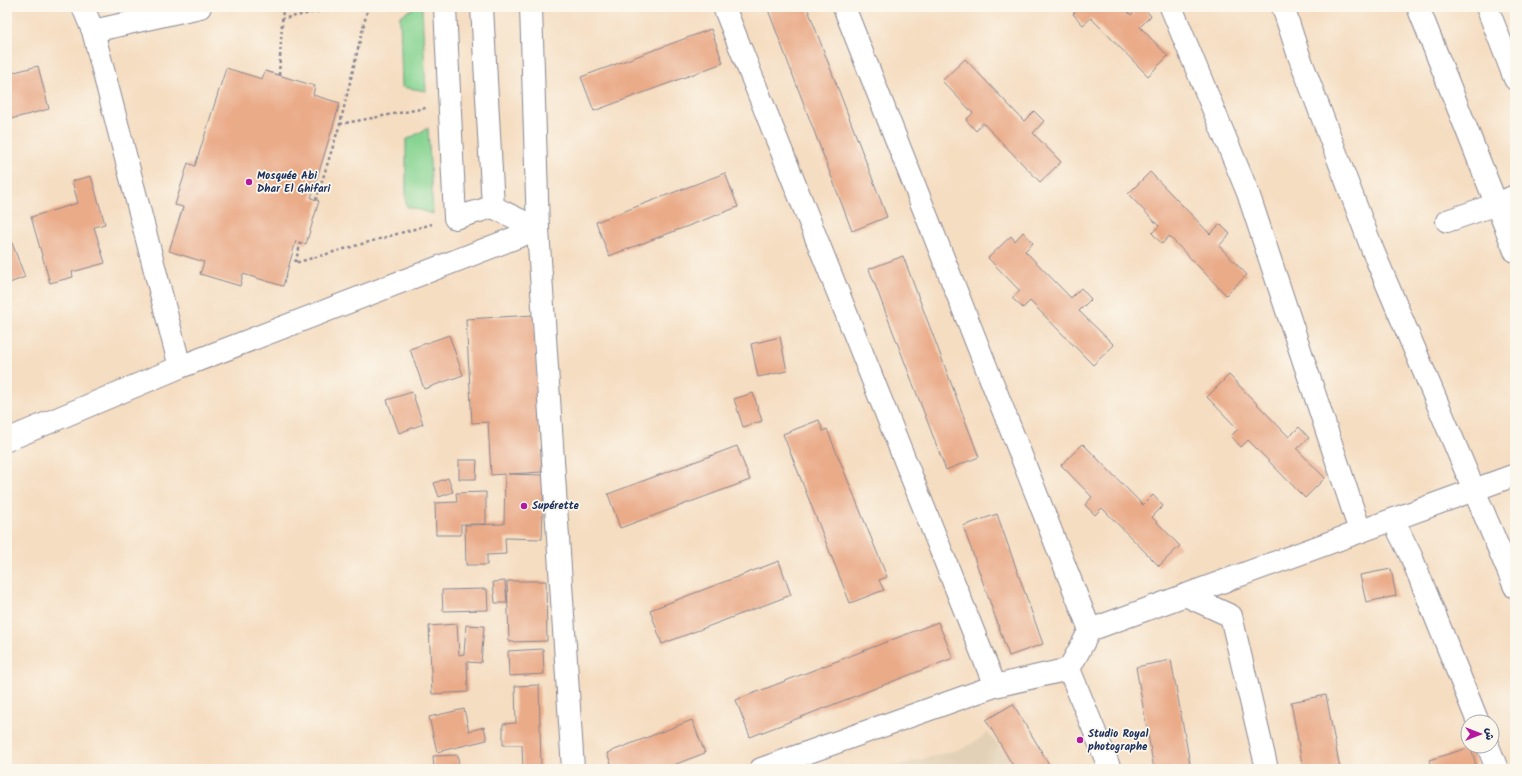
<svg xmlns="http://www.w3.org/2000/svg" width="1522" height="776" font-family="Kalam,'Playpen Sans Arabic',sans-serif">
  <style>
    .built { fill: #e2d1b6 }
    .green { fill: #87d492; stroke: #518278 }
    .building { fill: #eaab89 }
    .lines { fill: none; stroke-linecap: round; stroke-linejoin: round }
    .minor-casing { stroke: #888690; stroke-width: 24 }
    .major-casing { stroke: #888690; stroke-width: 24 }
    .path { stroke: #888690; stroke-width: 2.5; stroke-dasharray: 3 3; stroke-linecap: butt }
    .minor { stroke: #fff; stroke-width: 22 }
    .major { stroke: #fff; stroke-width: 22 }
    .poi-dot { fill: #b5179e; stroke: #fbf7ec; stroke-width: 1.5 }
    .labels { text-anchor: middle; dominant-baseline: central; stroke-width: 3.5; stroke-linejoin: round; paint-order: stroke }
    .poi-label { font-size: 11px; font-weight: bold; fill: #1b2f5e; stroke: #fbf7ec; text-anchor: start }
  </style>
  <rect width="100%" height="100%" fill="#fbf7ec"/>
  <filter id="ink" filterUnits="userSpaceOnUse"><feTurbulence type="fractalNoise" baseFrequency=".025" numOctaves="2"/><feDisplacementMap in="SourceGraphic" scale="8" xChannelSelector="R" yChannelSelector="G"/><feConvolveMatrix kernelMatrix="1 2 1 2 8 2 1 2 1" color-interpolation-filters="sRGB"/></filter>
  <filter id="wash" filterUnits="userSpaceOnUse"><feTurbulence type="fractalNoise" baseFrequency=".012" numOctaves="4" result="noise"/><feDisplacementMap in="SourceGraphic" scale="16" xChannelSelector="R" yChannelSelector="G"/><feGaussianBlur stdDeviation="0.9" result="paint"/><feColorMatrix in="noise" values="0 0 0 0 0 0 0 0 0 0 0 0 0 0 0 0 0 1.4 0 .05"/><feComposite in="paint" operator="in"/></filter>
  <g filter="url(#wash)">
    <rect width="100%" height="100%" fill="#f5ddc1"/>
    <path class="built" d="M 988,733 L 1018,769 L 883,769 L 965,748 Z"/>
    <path class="green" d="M 416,7 L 422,7 L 426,91 L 402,87 L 400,16 Z
      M 428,128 L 433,214 L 406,206 L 406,140 Z"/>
    <g id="blocks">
      <path class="building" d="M 767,7 L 807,7 L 887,217 L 852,231 Z
        M 1080,7 L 1124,7 L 1131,15 L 1139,7 L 1143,7 L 1151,16 L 1140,27 L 1168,56 L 1148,76 L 1091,18 L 1083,25 L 1073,14 Z
        M 711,29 L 723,63 L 594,111 L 581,77 Z
        M 965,59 L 1024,121 L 1034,111 L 1044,121 L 1033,133 L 1061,162 L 1040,182 L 983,123 L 976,131 L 966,120 L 973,113 L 942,81 Z
        M 38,66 L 49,109 L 7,120 L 7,74 Z
        M 226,68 L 262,79 L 265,71 L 315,86 L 313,95 L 340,103 L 311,198 L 319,201 L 306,244 L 296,241 L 283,286 L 243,274 L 240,286 L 200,274 L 204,262 L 169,251 L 183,207 L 175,205 L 188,163 L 195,166 Z
        M 1150,172 L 1210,234 L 1220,224 L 1230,234 L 1219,246 L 1247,275 L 1226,295 L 1169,236 L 1162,244 L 1152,233 L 1159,226 L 1128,194 Z
        M 725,173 L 738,207 L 609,256 L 596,222 Z
        M 91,176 L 105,224 L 94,227 L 105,263 L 72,272 L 73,277 L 50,283 L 31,217 L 78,203 L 72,181 Z
        M 7,230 L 25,277 L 7,284 Z
        M 1023,232 L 1033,243 L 1025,251 L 1071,298 L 1081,288 L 1091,299 L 1079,311 L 1114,345 L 1093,365 L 1030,301 L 1023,308 L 1012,298 L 1020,291 L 988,258 L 1011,236 L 1015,241 Z
        M 903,256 L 979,457 L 946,470 L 869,269 Z
        M 534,315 L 542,472 L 508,474 L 544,475 L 542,539 L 505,538 L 506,554 L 487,555 L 487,565 L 466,565 L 465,525 L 504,524 L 505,474 L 491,475 L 488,422 L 472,423 L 466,319 Z
        M 449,335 L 463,375 L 424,389 L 410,349 Z
        M 780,337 L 787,371 L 758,377 L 751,344 Z
        M 1229,375 L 1289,437 L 1299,427 L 1309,438 L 1297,449 L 1325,478 L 1305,498 L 1248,440 L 1241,447 L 1231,436 L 1238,429 L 1207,397 Z
        M 412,392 L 423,424 L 399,433 L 387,400 Z
        M 753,393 L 762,421 L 743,427 L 734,399 Z
        M 819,420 L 823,431 L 827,429 L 887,577 L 879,580 L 884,590 L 850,603 L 783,434 Z
        M 1083,444 L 1143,505 L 1153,495 L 1163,506 L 1152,517 L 1180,546 L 1159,566 L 1102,508 L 1095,515 L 1085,505 L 1092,497 L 1061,465 Z
        M 737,446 L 750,480 L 620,528 L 608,494 Z
        M 459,460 L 477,460 L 476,479 L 459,479 Z
        M 448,478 L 453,492 L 439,497 L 434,483 Z
        M 486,492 L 486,524 L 461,524 L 461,535 L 436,535 L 435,503 L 457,502 L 456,493 Z
        M 997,514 L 1043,644 L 1009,656 L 963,526 Z
        M 779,561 L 791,595 L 662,644 L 650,610 Z
        M 1391,569 L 1396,596 L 1366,602 L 1360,575 Z
        M 505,581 L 507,603 L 495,603 L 493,582 Z
        M 507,581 L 546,581 L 547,641 L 509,642 Z
        M 487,589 L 488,610 L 443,611 L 442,590 Z
        M 938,622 L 953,658 L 750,737 L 736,700 Z
        M 457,624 L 459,655 L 464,654 L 466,625 L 484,626 L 481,663 L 467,662 L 468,692 L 432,694 L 429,626 Z
        M 543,649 L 544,674 L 509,676 L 508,651 Z
        M 1171,660 L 1191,769 L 1154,769 L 1136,667 Z
        M 539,685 L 541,769 L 523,769 L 522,745 L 503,745 L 503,724 L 516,723 L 515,686 Z
        M 1326,695 L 1340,769 L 1303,769 L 1291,702 Z
        M 1013,704 L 1052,769 L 1015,769 L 986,720 Z
        M 464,709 L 469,731 L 484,727 L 487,740 L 437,752 L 429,717 Z
        M 692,720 L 705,753 L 663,769 L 613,769 L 607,753 Z
        M 1471,747 L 1477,769 L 1432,769 L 1429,760 Z
        M 458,755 L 459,769 L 434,769 L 433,756 Z"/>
    </g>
  </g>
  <g filter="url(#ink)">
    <use href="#blocks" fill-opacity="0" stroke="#888690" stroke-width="1"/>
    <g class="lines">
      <defs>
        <path id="minor" d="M 83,7 L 93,31 L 180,367
          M 445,7 L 455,218 L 493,207
          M 482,7 L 493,207 L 538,229
          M 724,7 L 995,686
          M 844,7 L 1090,630
          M 1171,7 L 1248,193 L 1360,531
          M 1283,7 L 1298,53 L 1373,251 L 1515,587
          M 1418,7 L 1515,251
          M 1487,7 L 1515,79
          M 93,31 L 200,7
          M 1447,221 L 1497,204 L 1515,196
          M 7,440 L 180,367 L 538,229
          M 1393,520 L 1411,556 L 1478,722
          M 1185,595 L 1231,616 L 1267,769
          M 1069,669 L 1110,769
          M 1488,746 L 1497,769
          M 761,769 L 995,686 L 1069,669 L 1090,630 L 1515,475"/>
        <path id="major" d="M 531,7 L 538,229 L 573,769"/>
      </defs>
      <use href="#minor" class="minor-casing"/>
      <use href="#major" class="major-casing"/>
      <path class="path" d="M 281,19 L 341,7
        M 279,75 L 283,7
        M 340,124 L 426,108
        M 316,200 L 340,124 L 368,7
        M 301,242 L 295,263 L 432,224"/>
      <use href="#minor" class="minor"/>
      <use href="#major" class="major"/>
    </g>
  </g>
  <g class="poi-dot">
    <circle cx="249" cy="182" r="4"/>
    <circle cx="524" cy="506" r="4"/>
    <circle cx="1080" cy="740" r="4"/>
  </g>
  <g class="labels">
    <g class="poi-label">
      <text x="257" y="176">Mosquée Abi<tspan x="257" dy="13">Dhar El Ghifari</tspan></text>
      <text x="532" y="506">Supérette</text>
      <text x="1088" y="734">Studio Royal<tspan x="1088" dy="13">photographe</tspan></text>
    </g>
  </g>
  <rect width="1522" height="776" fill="none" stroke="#fbf7ec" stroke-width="24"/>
  <g transform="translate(1480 734) rotate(90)"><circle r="19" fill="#fbf7ec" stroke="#a1a7b3"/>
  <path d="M0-3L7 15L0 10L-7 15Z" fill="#b5179e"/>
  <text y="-6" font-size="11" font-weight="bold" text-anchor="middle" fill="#1b2f5e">ش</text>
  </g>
</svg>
